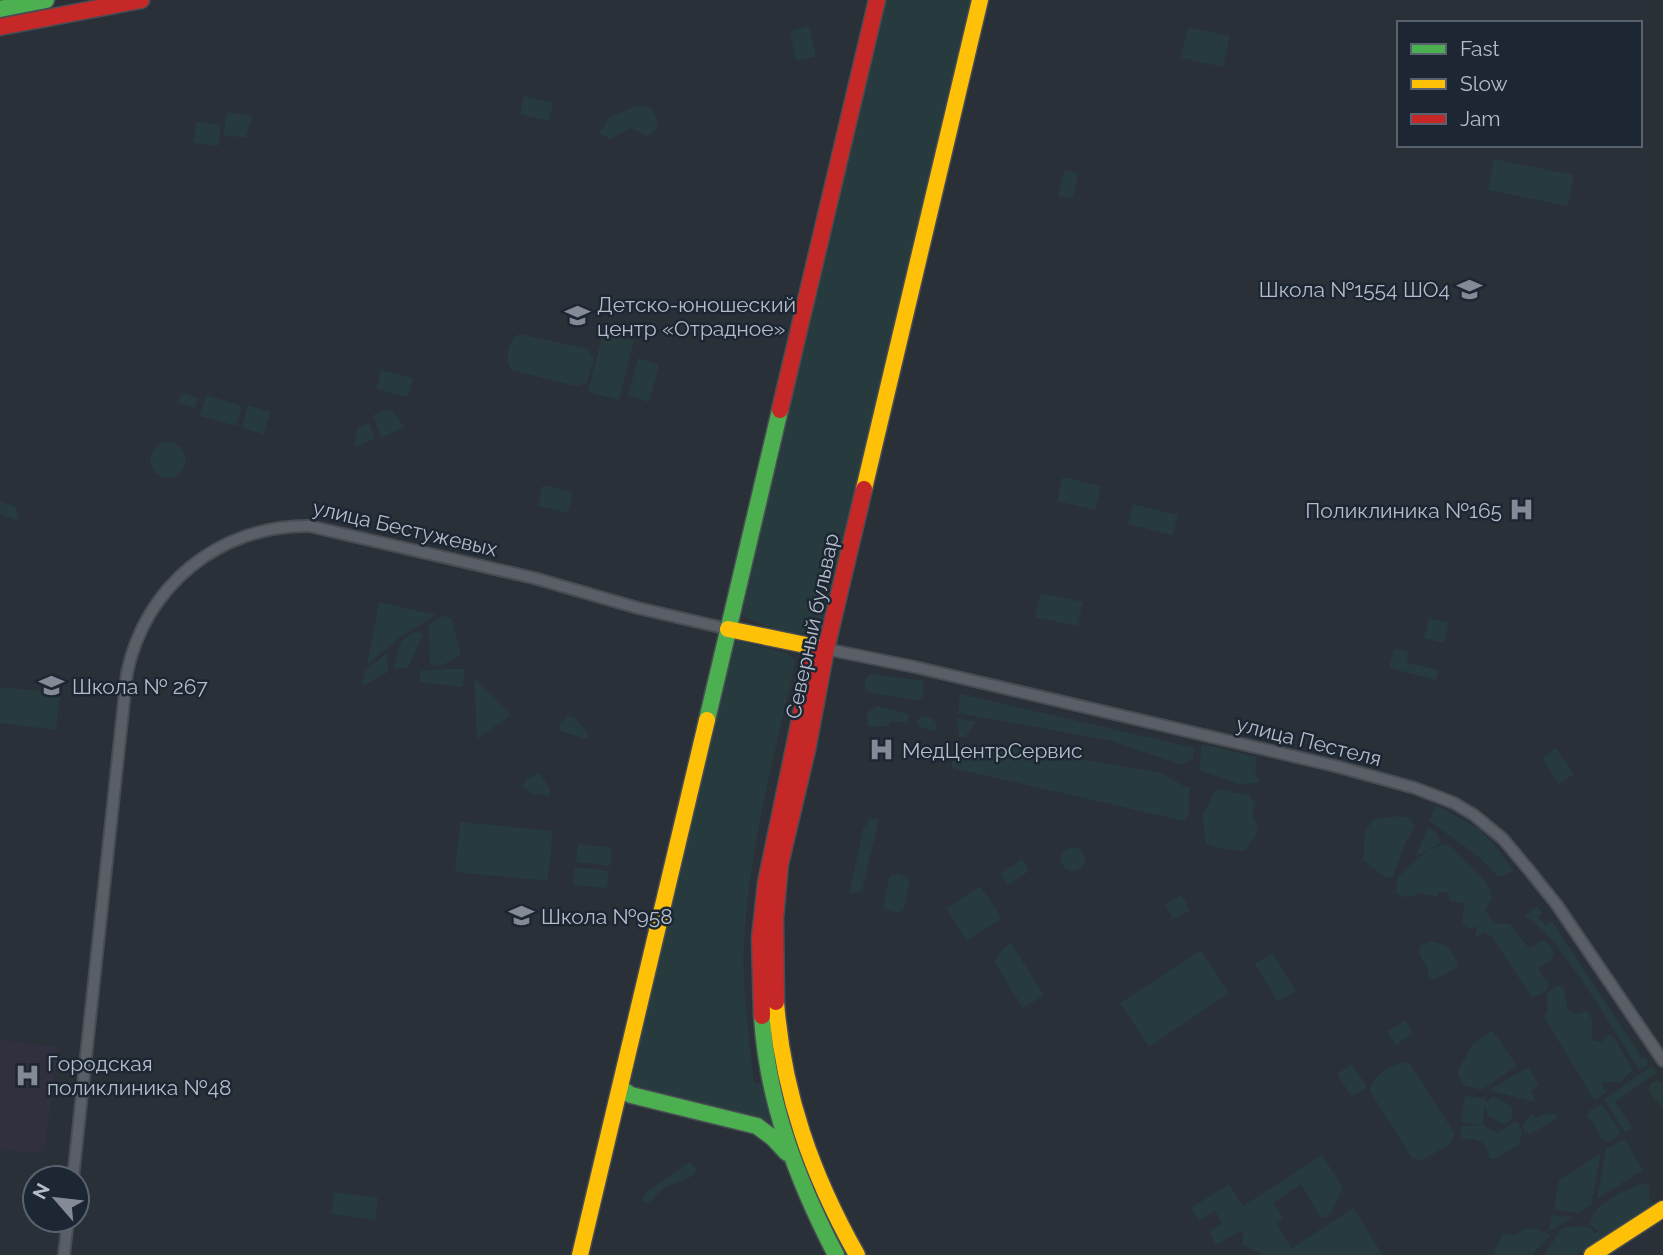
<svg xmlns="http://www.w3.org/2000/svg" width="1663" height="1255" font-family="Raleway,sans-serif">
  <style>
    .medical { fill: #31303e }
    .green { fill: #273a3e }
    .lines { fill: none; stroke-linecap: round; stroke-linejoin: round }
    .street-casing { stroke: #484c53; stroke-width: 14 }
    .fast-casing { stroke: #484c53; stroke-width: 19 }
    .slow-casing { stroke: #484c53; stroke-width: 19 }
    .jam-casing { stroke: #484c53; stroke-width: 19 }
    .street { stroke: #5a5e66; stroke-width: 10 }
    .fast { stroke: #4caf50; stroke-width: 16 }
    .slow { stroke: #ffc107; stroke-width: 16 }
    .jam { stroke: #c62828; stroke-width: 16 }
    .labels { text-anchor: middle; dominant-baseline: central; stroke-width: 5; stroke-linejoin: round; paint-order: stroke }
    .poi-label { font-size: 21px; fill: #b4bcc9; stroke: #1d2633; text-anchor: start }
    .street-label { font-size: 21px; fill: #b4bcc9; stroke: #1d2633 }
  </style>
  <rect width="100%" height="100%" fill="#2a3038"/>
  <path class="medical" d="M 0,1039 L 58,1047 L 44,1154 L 0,1149 Z"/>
  <path class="green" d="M 883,0 L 972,0 L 824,625 C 807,644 761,626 742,615 L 824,243 Z
    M 809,26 L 816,56 L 796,61 L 790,31 Z
    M 1188,27 L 1230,36 L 1223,67 L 1181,58 Z
    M 524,96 L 553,103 L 549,121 L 520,114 Z
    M 637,105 L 651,108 C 658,118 662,132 646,136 L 631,128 L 611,139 L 599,134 L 609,118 Z
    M 227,112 L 252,116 L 246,138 L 223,135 Z
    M 196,121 L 221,125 L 218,146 L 193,143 Z
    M 1494,159 L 1574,175 L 1568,206 L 1488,190 Z
    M 1064,170 L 1078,173 L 1073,199 L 1058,196 Z
    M 603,333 L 634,340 L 619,400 L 588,392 Z
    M 519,334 L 588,349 L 594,359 L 587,383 L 575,386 L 511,370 C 504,359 507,341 519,334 Z
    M 638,358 L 659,364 L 649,402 L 628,396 Z
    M 381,370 L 413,378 L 408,397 L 376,389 Z
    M 181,393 L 198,398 L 195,408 L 178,403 Z
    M 206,395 L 242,406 L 236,426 L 200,416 Z
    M 248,405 L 270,412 L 264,434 L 242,428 Z
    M 390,409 L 405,427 L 381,438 L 373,415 Z
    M 369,423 L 375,439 L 354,447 L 358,427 Z
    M150 460a18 18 0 1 1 36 0a18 18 0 1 1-36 0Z
    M 1063,477 L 1101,486 L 1095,510 L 1057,501 Z
    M 543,485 L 573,492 L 568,513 L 538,506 Z
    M 0,501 L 16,507 L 19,521 L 0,514 Z
    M 1133,504 L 1178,515 L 1173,535 L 1128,524 Z
    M 1041,593 L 1083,602 L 1077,626 L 1035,617 Z
    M 379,602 L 436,615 L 398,639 L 367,665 Z
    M 445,615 L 452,619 L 461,655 L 443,665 L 430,665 L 429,624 Z
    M 1429,618 L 1449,623 L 1444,643 L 1424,638 Z
    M 416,631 L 423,635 L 408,667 L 394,669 L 401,641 Z
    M 737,641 L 786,653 L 794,659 L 795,664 C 774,757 749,849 744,944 C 742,990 749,1036 754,1083 L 767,1082 L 776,1126 L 635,1090 L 629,1080 L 731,643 Z
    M 1394,648 L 1409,652 L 1406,662 L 1438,670 L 1436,680 L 1389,668 Z
    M 387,653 L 388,672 L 361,687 L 365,671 Z
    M 448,669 L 465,669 L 463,687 L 420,682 L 420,671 Z
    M 872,674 L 923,681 L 923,696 L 918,701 L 869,692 L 865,688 C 864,681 865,677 872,674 Z
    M 474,678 L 511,715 L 477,739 Z
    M 0,687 L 60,693 L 56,730 L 0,723 Z
    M 960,694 L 1195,748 L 1193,759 L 1182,765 L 1112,741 L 958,713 Z
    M 876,706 L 906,713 L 909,716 L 907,723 L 891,721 L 888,726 L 868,727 L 866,714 Z
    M 568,716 L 574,717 L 588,733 L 588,739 L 559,731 L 559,726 Z
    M 921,716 L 933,719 L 937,724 L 936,729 L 933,731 L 919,727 L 916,722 Z
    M 957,718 L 976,722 L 965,737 L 959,737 Z
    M 963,744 L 1001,752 L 1007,747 L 1162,773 L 1180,784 L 1190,788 L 1189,814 L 1184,821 L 952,768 C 951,759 954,748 963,744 Z
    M 1202,744 L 1257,757 L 1255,770 L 1260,782 L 1243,785 L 1199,770 Z
    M 1556,748 L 1574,774 L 1559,784 L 1542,758 Z
    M 539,772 L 550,789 L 549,796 L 531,793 L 522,786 L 526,780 Z
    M 1216,789 L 1249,795 L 1256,804 C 1252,813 1251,817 1258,825 L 1255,837 L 1244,851 L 1222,849 L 1206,843 L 1202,817 Z
    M 1436,805 L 1481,830 L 1515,871 L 1498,877 L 1478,856 L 1429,821 Z
    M 1397,816 L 1409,818 L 1415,826 L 1403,848 L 1393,877 L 1385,877 L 1363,860 L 1365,831 L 1373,820 Z
    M 870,818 L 879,819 L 862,891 L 849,894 L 863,829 Z
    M 460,822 L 553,831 L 548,881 L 455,872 Z
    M 1428,827 L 1435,831 L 1441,843 L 1427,850 L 1447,844 L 1481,877 L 1489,887 L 1492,899 L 1485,909 L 1493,923 L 1510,924 L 1528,947 L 1531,948 L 1541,941 L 1546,941 L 1554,952 L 1551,960 L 1539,968 L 1543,977 L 1550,984 L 1545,992 L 1532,998 L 1492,937 L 1484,932 L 1475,938 L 1477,926 L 1470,929 L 1462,925 L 1464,903 L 1450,901 L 1448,893 L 1439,892 L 1437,897 L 1418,893 L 1416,896 L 1402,897 L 1396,893 L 1398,877 L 1427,851 L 1416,856 Z
    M 578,844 L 612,848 L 610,866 L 576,862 Z
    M1061 859a12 12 0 1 1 24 0a12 12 0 1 1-24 0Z
    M 1022,859 L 1029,871 L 1008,885 L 1000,874 Z
    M 575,867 L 609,871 L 607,888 L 573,885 Z
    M 896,874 L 907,877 L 910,881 L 904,908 L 899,913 L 886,910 L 883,906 L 889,879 L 891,875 Z
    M 980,886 L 1002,918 L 967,941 L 946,909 Z
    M 1182,895 L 1190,911 L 1173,919 L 1165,904 Z
    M 1537,906 L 1543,913 L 1538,917 L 1546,925 L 1552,921 L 1642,1058 L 1645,1057 L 1649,1064 L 1639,1070 C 1619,1039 1554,927 1524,916 Z
    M 1431,941 L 1447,946 L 1458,963 L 1456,968 L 1434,980 L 1429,977 L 1427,967 L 1419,953 L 1421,945 Z
    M 1011,943 L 1044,995 L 1023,1008 L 994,962 L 1003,949 Z
    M 1201,950 L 1229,993 L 1149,1047 L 1120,1003 Z
    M 1273,953 L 1296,991 L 1278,1002 L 1255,964 Z
    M 1558,985 L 1564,988 L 1568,1011 L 1576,1014 L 1587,1011 C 1593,1019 1594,1024 1591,1033 L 1594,1041 L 1601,1042 L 1608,1035 L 1614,1037 L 1633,1070 L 1620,1082 L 1603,1082 L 1602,1086 L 1607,1092 L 1594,1100 L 1544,1017 L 1548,1010 L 1546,993 Z
    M 1405,1020 L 1413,1033 L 1396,1045 L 1387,1032 Z
    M 1492,1030 L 1517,1066 L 1481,1090 L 1463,1085 L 1457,1072 L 1473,1044 Z
    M 1403,1062 L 1410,1064 L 1455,1134 L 1449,1145 L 1420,1161 L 1411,1157 L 1370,1091 C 1371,1076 1390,1066 1403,1062 Z
    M 1352,1064 L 1367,1087 L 1352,1097 L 1337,1074 Z
    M 1652,1066 L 1657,1073 L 1615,1102 L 1633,1128 L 1625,1133 L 1604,1099 Z
    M 1528,1067 L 1539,1086 L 1531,1091 L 1536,1102 L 1489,1090 Z
    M 1657,1080 L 1663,1084 L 1663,1109 L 1649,1091 L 1650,1084 Z
    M 1465,1096 L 1486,1099 L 1486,1103 L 1493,1096 L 1512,1106 C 1514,1115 1513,1122 1502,1124 L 1488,1116 L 1485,1106 L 1483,1125 L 1497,1133 L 1515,1122 L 1519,1124 L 1522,1133 L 1519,1145 L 1494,1159 L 1489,1158 C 1488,1144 1478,1136 1465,1140 L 1461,1138 L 1461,1126 L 1481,1125 L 1461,1122 Z
    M 1601,1104 L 1620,1131 L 1619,1135 L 1608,1142 L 1601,1139 L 1595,1125 L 1587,1116 L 1589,1111 Z
    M 1550,1113 L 1556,1115 L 1557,1119 L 1530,1134 L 1524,1130 L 1522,1125 L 1532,1114 L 1534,1118 Z
    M 1624,1139 L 1643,1170 L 1597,1199 L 1606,1149 Z
    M 1601,1153 L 1591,1205 L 1577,1213 L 1554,1209 L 1559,1180 Z
    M 1322,1155 L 1343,1187 L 1332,1211 L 1325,1218 L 1320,1217 L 1301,1184 L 1273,1203 L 1283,1218 L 1276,1223 L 1292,1248 L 1353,1208 L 1383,1255 L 1261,1255 L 1258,1252 L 1242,1244 L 1244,1232 L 1241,1231 L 1216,1245 L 1209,1232 L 1222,1223 L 1215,1211 L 1199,1221 L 1191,1208 L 1229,1184 L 1243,1206 Z
    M 689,1162 L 697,1170 C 690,1182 672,1182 662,1190 C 654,1196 653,1203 643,1203 L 643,1195 Z
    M 1645,1183 L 1649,1187 L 1649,1198 L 1655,1205 L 1577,1255 L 1544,1255 L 1562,1228 L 1583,1226 L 1591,1228 L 1594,1233 L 1599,1231 L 1590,1225 C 1589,1205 1628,1188 1645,1183 Z
    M 334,1192 L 378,1198 L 375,1220 L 331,1214 Z
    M 1552,1215 L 1573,1217 L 1548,1232 Z
    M 1532,1228 L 1551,1235 L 1532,1255 L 1493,1255 L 1502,1234 L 1516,1235 L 1523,1229 Z"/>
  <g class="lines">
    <defs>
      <path id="street" d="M 826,649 L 915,667 L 1335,766 L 1415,788 L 1454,803 L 1474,815 L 1503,839 L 1529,870 L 1557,905 L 1663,1061
        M 73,1178 L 127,673 C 145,586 219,525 309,526 L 534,578 L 638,608 L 728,629
        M 64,1255 L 68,1220"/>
      <path id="fast" d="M 0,9 L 46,0
        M 707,720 L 780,410
        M 762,1016 C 767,1101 797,1180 836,1255
        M 620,1088 L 631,1095 L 757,1126 L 773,1138 L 787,1153"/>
      <path id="slow" d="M 864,489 L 980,0
        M 728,629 L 825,649
        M 776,1002 C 783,1094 812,1175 857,1255
        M 580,1255 L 707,720
        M 1592,1255 L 1663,1209"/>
      <path id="jam" d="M 0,27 L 141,0
        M 780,410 L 877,0
        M 776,1002 L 775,918 L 780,864 L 807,750 L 826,649 L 864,489
        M 762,1016 L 760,938 L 766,883 L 815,647"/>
    </defs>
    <use href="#street" class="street-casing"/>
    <use href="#fast" class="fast-casing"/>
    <use href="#slow" class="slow-casing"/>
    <use href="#jam" class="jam-casing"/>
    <use href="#street" class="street"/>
    <use href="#fast" class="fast"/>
    <use href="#slow" class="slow"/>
    <use href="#jam" class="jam"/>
  </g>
  <defs>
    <symbol id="school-bare" viewBox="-9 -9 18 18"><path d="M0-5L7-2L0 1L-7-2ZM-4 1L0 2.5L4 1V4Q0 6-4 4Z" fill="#848b96" stroke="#1d2633" stroke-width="2.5" paint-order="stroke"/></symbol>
    <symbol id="hospital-bare" viewBox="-9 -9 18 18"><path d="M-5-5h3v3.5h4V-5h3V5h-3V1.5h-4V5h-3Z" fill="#848b96" stroke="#1d2633" stroke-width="2.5" paint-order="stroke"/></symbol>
  </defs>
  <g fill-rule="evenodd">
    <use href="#school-bare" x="1452" y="272" width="35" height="35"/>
    <use href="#school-bare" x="560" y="298" width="35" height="35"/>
    <use href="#hospital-bare" x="1504" y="492" width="35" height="35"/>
    <use href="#school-bare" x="34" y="668" width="35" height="35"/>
    <use href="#hospital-bare" x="864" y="732" width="35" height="35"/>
    <use href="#school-bare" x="504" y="898" width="35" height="35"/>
    <use href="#hospital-bare" x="10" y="1058" width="35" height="35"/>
  </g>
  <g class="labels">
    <g class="poi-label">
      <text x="1450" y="289" text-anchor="end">Школа №1554 ШО4</text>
      <text x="597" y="304">Детско-юношеский<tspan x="597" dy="24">центр «Отрадное»</tspan></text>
      <text x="1502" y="510" text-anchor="end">Поликлиника №165</text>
      <text x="72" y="686">Школа № 267</text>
      <text x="902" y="750">МедЦентрСервис</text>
      <text x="541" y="916">Школа №958</text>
      <text x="47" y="1063">Городская<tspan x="47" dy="24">поликлиника №48</tspan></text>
    </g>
    <g class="street-label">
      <text transform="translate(405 528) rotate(13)">улица Бестужевых</text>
      <text transform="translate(812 626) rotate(-78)">Северный бульвар</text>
      <text transform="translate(1309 741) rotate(14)">улица Пестеля</text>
    </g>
  </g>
  <rect x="1397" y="21" width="245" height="126" fill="#1d2633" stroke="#59626f" stroke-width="2"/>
  <rect x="1411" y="44" width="35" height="10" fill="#4caf50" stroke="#59626f" stroke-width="2"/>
  <text x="1460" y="56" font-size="21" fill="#b4bcc9">Fast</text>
  <rect x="1411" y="79" width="35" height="10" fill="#ffc107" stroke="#59626f" stroke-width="2"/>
  <text x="1460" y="91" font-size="21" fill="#b4bcc9">Slow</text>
  <rect x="1411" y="114" width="35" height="10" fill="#c62828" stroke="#59626f" stroke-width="2"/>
  <text x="1460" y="126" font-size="21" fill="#b4bcc9">Jam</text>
  <g transform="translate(56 1199) rotate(298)"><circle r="33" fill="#1d2633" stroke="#59626f" stroke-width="2"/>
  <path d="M0-5L12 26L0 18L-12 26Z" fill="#848b96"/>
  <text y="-10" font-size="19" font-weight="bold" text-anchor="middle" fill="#b4bcc9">N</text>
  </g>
</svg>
